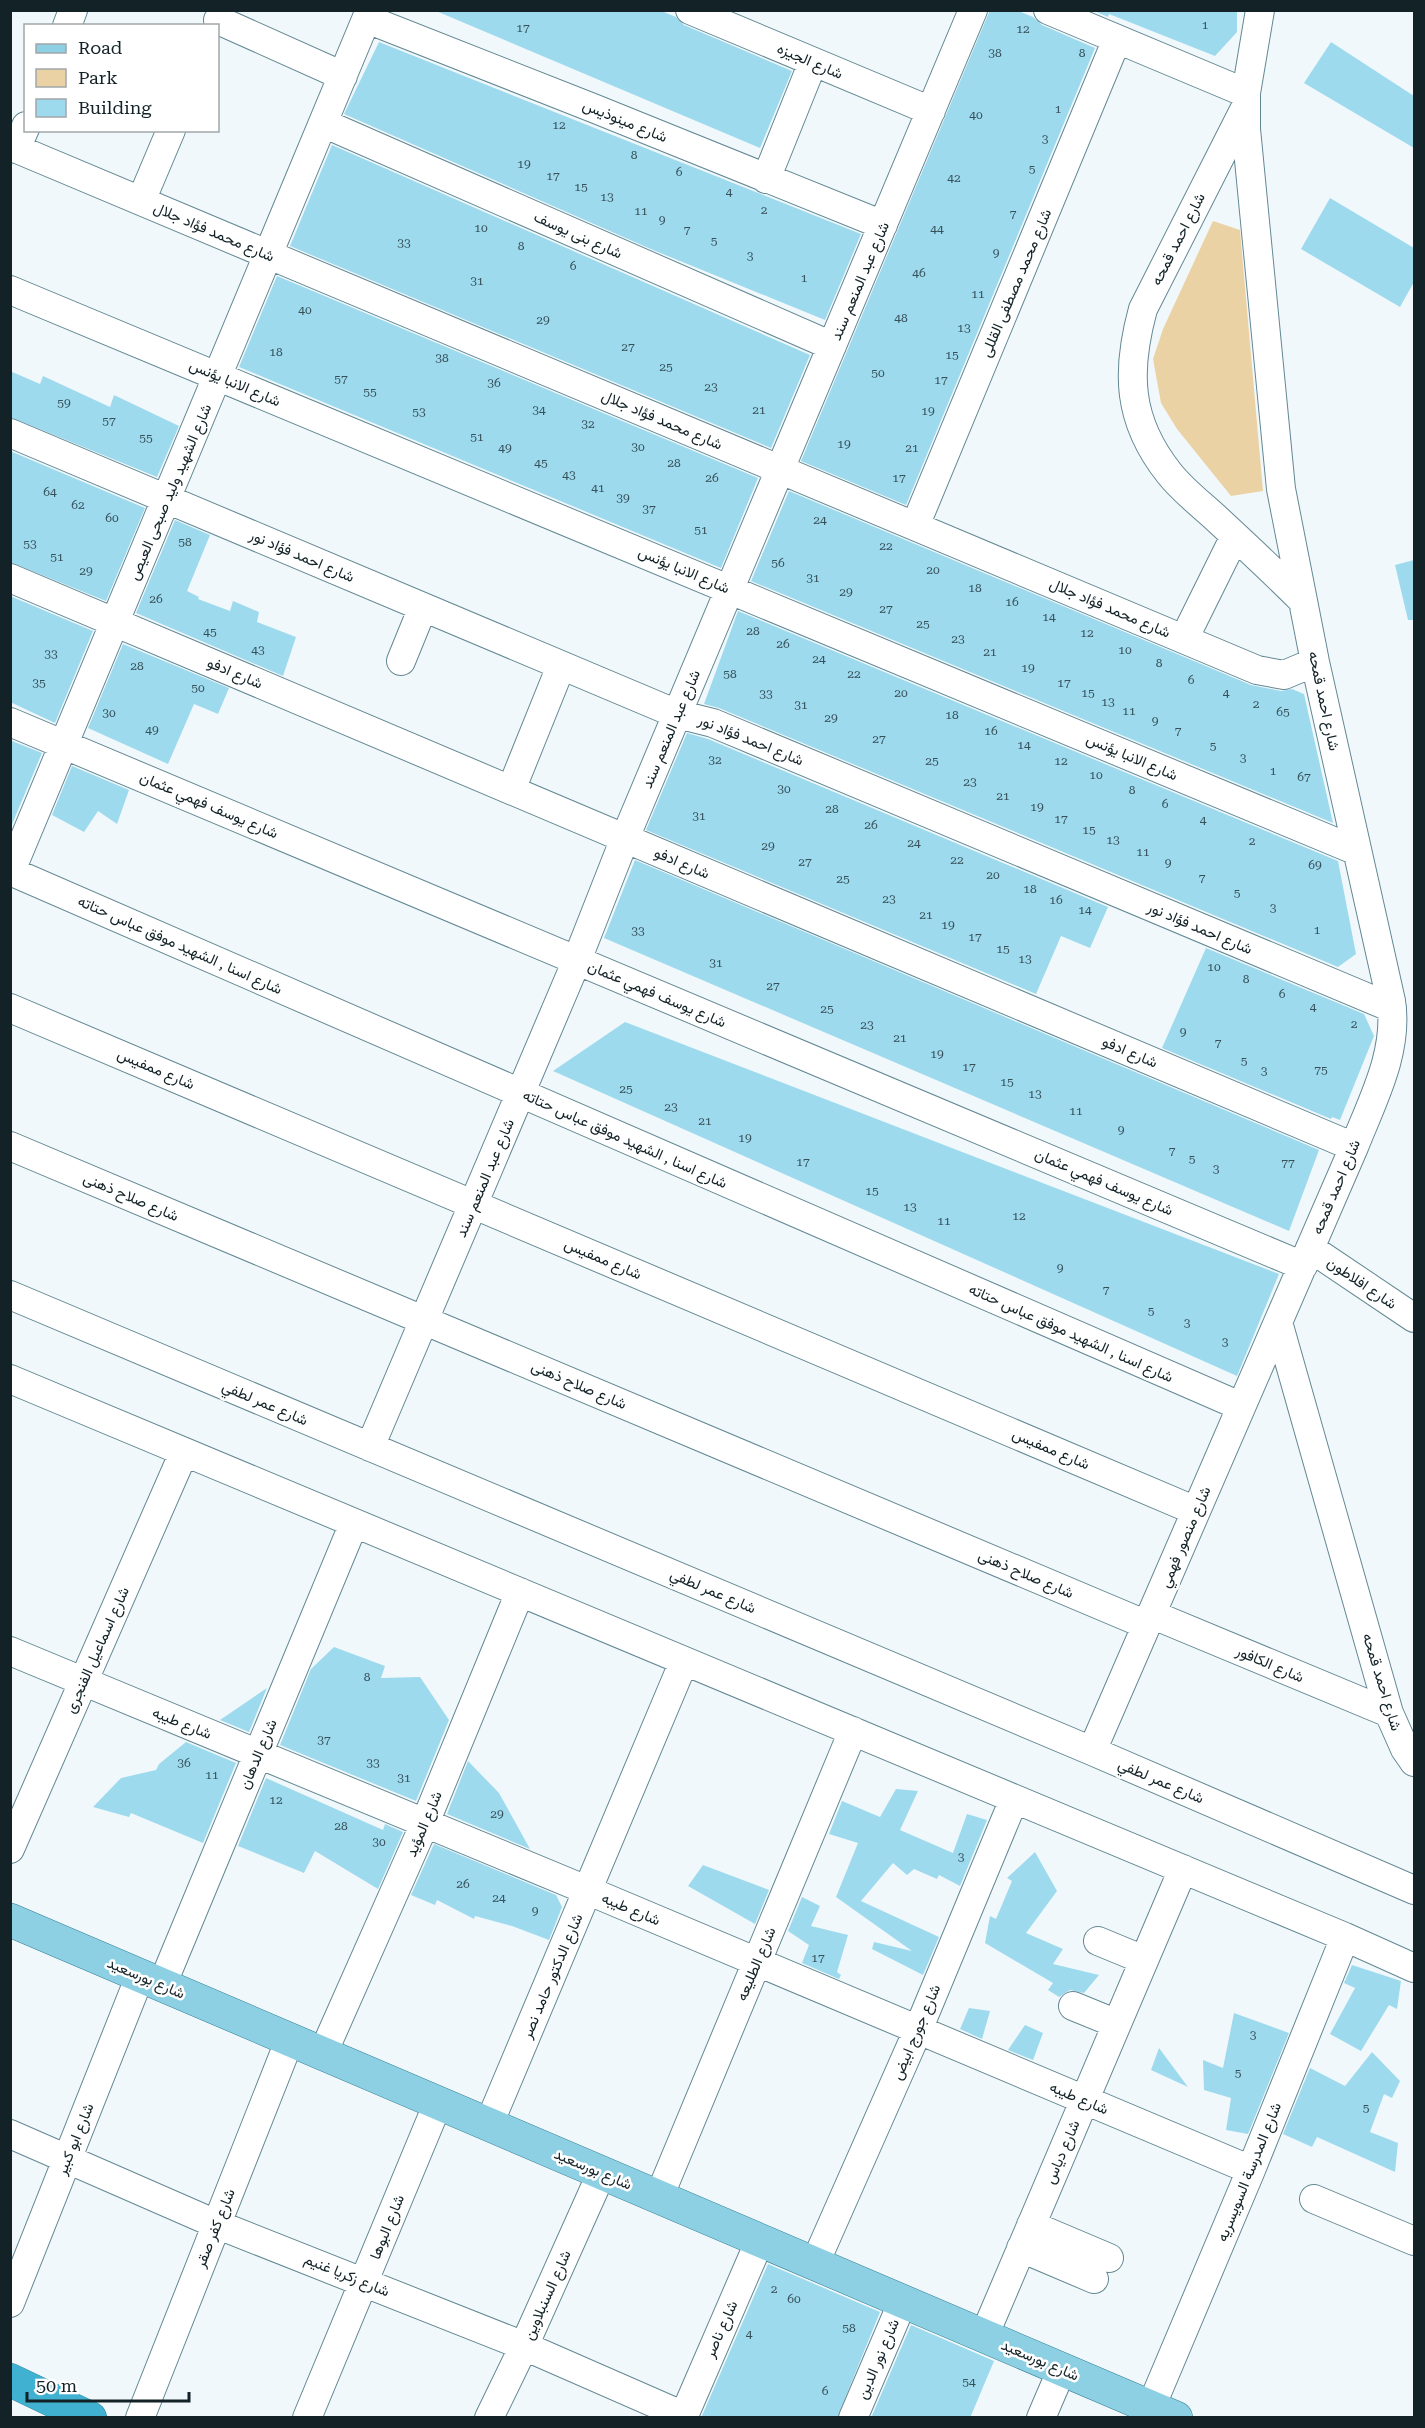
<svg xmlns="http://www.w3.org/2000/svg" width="1425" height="2428" font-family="'Roboto Serif',Vazirmatn,serif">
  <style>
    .green { fill: #ebd2a5 }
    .building { fill: #9edaee }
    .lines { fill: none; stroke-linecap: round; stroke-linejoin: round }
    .minor-casing { stroke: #638894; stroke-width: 30 }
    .major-casing { stroke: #317f96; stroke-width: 34 }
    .highway-casing { stroke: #317f96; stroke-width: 34 }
    .minor { stroke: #fff; stroke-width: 28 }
    .major { stroke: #8dd0e3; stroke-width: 33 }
    .highway { stroke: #41b1d1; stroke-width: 33 }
    .labels { text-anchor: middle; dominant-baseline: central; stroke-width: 5; stroke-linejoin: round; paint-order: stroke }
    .number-label { font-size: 12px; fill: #365059 }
    .street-label { font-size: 15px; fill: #132227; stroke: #fff }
  </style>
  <rect width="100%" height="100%" fill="#f1f8fb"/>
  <path class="green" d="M 1213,221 L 1240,230 L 1263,491 L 1231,496 L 1177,429 L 1161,403 L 1153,359 L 1163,329 Z"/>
  <path class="building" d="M 659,10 L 676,17 L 684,25 L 792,71 L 760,148 L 436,11 Z
    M 990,10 L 1016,10 L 1033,17 L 1042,25 L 1095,48 L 906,505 L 801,461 Z
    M 1092,10 L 1237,10 L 1237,32 L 1215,56 L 1109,14 L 1108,17 Z
    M 379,42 L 861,234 L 825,320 L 653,250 L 344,114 Z
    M 1331,42 L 1414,96 L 1414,148 L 1304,83 Z
    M 332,145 L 810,355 L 771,448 L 290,246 Z
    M 1330,198 L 1414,248 L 1414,282 L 1400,307 L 1301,249 Z
    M 277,276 L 758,478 L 721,568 L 239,367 Z
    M 10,371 L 40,384 L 43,376 L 110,407 L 114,395 L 179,426 L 157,477 L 10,417 Z
    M 10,451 L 145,508 L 106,601 L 10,562 Z
    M 789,491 L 1251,685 L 1281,691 L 1292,689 L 1304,694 L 1333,823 L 751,581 Z
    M 175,520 L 210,535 L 187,591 L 199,597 L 198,599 L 230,611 L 233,601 L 259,612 L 257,622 L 296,637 L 283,676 L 136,613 Z
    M 1414,560 L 1414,620 L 1408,620 L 1395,565 Z
    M 10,596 L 93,631 L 55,723 L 10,702 Z
    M 738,611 L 1338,861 L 1356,954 L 1338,967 L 719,708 L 704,704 Z
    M 123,644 L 229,688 L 218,714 L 194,704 L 168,764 L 88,728 Z
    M 687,733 L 708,739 L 1108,907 L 1090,948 L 1061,936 L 1036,994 L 646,830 Z
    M 12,741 L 42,753 L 10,829 L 10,744 Z
    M 72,766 L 129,790 L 117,824 L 98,811 L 84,832 L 52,815 Z
    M 635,860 L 1319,1150 L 1289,1231 L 604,938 Z
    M 1206,948 L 1364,1014 L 1374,1036 L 1340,1120 L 1332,1117 L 1331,1119 L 1162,1048 Z
    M 625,1022 L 1279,1274 L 1237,1376 L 553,1071 Z
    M 334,1647 L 385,1666 L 381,1678 L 420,1677 L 449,1720 L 416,1801 L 280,1745 L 311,1669 Z
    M 267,1688 L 249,1732 L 220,1720 Z
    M 186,1742 L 236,1763 L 203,1843 L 131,1813 L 129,1817 L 93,1807 L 121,1778 L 156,1770 L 159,1764 Z
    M 468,1761 L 499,1793 L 530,1849 L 447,1814 Z
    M 266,1778 L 383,1830 L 385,1824 L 403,1832 L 378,1889 L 315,1851 L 304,1873 L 238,1846 Z
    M 896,1789 L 918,1791 L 900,1830 L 953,1853 L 967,1814 L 987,1820 L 960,1886 L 939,1875 L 937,1879 L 914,1869 L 907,1875 L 893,1863 L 861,1901 L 939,1937 L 923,1975 L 872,1949 L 874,1942 L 912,1951 L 836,1897 L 858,1843 L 829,1834 L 842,1801 L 880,1817 Z
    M 434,1844 L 556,1895 L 562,1907 L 549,1940 L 512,1926 L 475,1916 L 474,1919 L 437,1900 L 435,1905 L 411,1895 Z
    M 1035,1852 L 1057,1891 L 1026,1933 L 1063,1949 L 1053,1964 L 1099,1975 L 1084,1993 L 1070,1990 L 1059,1997 L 1048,1990 L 1053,1983 L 985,1943 L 990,1916 L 996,1919 L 1012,1881 L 1007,1878 Z
    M 703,1865 L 769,1890 L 755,1924 L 688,1886 Z
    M 802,1897 L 820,1906 L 811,1926 L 848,1935 L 837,1972 L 841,1975 L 839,1979 L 802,1963 L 809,1945 L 788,1931 Z
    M 1352,1965 L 1401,1981 L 1397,2009 L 1389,2005 L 1361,2051 L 1330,2034 L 1355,1988 L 1344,1983 Z
    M 969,2008 L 990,2011 L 982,2039 L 960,2029 Z
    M 1234,2013 L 1289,2033 L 1248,2134 L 1226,2130 L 1231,2098 L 1204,2090 L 1203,2060 L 1223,2068 Z
    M 1025,2025 L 1043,2033 L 1033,2060 L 1008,2050 Z
    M 1159,2048 L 1188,2087 L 1151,2070 Z
    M 1372,2052 L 1400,2081 L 1392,2098 L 1384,2094 L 1370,2132 L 1398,2143 L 1395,2172 L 1317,2137 L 1312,2147 L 1283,2134 L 1310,2068 L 1345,2086 Z
    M 768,2264 L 880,2312 L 837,2418 L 701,2418 Z
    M 911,2325 L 994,2361 L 970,2418 L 871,2418 Z"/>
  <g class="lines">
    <defs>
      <path id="minor" d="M 690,10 L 931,111
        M 1048,10 L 1246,93
        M 367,19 L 593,108 L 883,225
        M 218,20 L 343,76
        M 67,26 L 73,10
        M 1244,110 L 1143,309 C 1126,371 1127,420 1169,473 C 1182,490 1202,505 1218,520 C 1246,546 1274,572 1301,599
        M 323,123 L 832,346
        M 10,146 L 1257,670 L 1284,675 L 1315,662
        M 16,149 L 26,126
        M 766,179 L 813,62
        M 141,201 L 171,130
        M 10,290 L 1357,851
        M 10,433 L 677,714 L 713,723 L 1392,1008
        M 915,526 L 1117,39
        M 10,578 L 1354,1147
        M 1184,639 L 1235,536
        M 401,661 L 423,607
        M 10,722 L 1303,1266
        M 511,790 L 561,666
        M 10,871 L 1240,1406
        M 10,873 L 370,10
        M 10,1008 L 1196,1511
        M 10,1146 L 1147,1625
        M 1310,1248 L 1414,1318
        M 10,1295 L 1092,1751 L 1414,1890
        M 1278,1322 L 1389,1713 L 1405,1749 L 1414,1762
        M 10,1379 L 1345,1937 L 1414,1968
        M 370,1447 L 577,960 L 625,838 L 973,10
        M 1151,1614 L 1389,1713
        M 10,1651 L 589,1891 L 1251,2170
        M 1092,1751 L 1354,1147 C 1372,1101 1399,1052 1391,1001 L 1315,662 L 1281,489 L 1246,129 L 1246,93 L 1260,10
        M 10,1849 L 184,1452
        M 1098,1941 L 1144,1960
        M 162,1985 L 354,1523
        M 1073,2006 L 1117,2024
        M 323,2053 L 425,1823 L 520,1592
        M 489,2124 L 684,1661
        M 10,2134 L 216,2224 L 524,2346 L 684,2416
        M 659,2197 L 853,1731
        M 1314,2199 L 1414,2241
        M 1031,2225 L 1109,2258
        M 1021,2248 L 1094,2279
        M 815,2263 L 918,2030 L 1014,1799
        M 10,2303 L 140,1976
        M 984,2336 L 1183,1869
        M 1151,2407 L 1251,2170 L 1345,1937
        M 140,2418 L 290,2039
        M 307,2418 L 438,2103
        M 489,2418 L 524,2346 L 602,2172
        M 683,2418 L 760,2240
        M 853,2418 L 903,2301
        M 1041,2418 L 1062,2369"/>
      <path id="major" d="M 10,1920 L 1176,2418"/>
      <path id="highway" d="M 10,2380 L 90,2418"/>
    </defs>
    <use href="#minor" class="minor-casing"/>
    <use href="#major" class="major-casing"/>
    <use href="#highway" class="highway-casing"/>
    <use href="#minor" class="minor"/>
    <use href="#major" class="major"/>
    <use href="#highway" class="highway"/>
  </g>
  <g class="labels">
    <g class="number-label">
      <text x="1205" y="25">1</text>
      <text x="523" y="28">17</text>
      <text x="1023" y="29">12</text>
      <text x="995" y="53">38</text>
      <text x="1082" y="53">8</text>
      <text x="1058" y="109">1</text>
      <text x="976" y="115">40</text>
      <text x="559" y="125">12</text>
      <text x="1045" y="139">3</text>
      <text x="634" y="155">8</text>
      <text x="524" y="164">19</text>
      <text x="1032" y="169">5</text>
      <text x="679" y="172">6</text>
      <text x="553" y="176">17</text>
      <text x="954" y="178">42</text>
      <text x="581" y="187">15</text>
      <text x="729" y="192">4</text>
      <text x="607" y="197">13</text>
      <text x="764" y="210">2</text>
      <text x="641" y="211">11</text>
      <text x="1013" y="214">7</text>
      <text x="662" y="220">9</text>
      <text x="481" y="228">10</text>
      <text x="937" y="229">44</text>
      <text x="687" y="230">7</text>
      <text x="714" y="241">5</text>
      <text x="404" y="243">33</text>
      <text x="521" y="246">8</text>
      <text x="996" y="253">9</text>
      <text x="750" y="256">3</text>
      <text x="573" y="266">6</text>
      <text x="919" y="273">46</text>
      <text x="804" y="278">1</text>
      <text x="477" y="281">31</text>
      <text x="978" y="294">11</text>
      <text x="305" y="310">40</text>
      <text x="901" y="318">48</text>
      <text x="543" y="320">29</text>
      <text x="964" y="328">13</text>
      <text x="628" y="347">27</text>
      <text x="276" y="352">18</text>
      <text x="952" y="355">15</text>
      <text x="442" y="358">38</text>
      <text x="666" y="367">25</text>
      <text x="878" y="373">50</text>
      <text x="341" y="379">57</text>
      <text x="941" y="380">17</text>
      <text x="494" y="383">36</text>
      <text x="711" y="387">23</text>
      <text x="370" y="392">55</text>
      <text x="64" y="403">59</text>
      <text x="539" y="410">34</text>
      <text x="759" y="410">21</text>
      <text x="928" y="411">19</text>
      <text x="419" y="412">53</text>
      <text x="109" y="421">57</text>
      <text x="588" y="424">32</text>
      <text x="477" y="437">51</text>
      <text x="146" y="438">55</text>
      <text x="844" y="444">19</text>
      <text x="638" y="447">30</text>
      <text x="505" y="448">49</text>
      <text x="912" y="448">21</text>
      <text x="541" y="463">45</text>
      <text x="674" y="463">28</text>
      <text x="569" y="475">43</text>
      <text x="712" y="478">26</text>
      <text x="899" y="478">17</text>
      <text x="598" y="488">41</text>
      <text x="50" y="492">64</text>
      <text x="623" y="498">39</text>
      <text x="78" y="505">62</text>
      <text x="649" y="509">37</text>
      <text x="112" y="518">60</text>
      <text x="820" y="520">24</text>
      <text x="701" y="530">51</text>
      <text x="185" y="542">58</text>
      <text x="30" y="544">53</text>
      <text x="886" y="546">22</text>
      <text x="57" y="557">51</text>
      <text x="778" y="563">56</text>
      <text x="933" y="570">20</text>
      <text x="86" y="571">29</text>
      <text x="813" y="578">31</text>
      <text x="975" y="588">18</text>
      <text x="846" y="592">29</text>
      <text x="156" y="599">26</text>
      <text x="1012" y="602">16</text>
      <text x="886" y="609">27</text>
      <text x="1049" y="617">14</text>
      <text x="923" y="624">25</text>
      <text x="753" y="631">28</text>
      <text x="210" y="632">45</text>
      <text x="1087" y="633">12</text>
      <text x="958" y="639">23</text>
      <text x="783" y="644">26</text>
      <text x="258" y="650">43</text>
      <text x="1125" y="650">10</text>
      <text x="990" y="652">21</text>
      <text x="51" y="654">33</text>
      <text x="819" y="659">24</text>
      <text x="1159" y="663">8</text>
      <text x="137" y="666">28</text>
      <text x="1028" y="668">19</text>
      <text x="730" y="674">58</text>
      <text x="854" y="674">22</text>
      <text x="1191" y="680">6</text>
      <text x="39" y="683">35</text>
      <text x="1064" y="683">17</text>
      <text x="198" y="688">50</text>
      <text x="901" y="693">20</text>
      <text x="1088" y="693">15</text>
      <text x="1226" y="693">4</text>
      <text x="766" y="694">33</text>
      <text x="1108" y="702">13</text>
      <text x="1256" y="704">2</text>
      <text x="801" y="705">31</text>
      <text x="1129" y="711">11</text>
      <text x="1283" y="712">65</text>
      <text x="109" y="713">30</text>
      <text x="952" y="715">18</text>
      <text x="831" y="718">29</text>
      <text x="1155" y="721">9</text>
      <text x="152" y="730">49</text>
      <text x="991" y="731">16</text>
      <text x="1178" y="731">7</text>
      <text x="879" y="739">27</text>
      <text x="1024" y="745">14</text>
      <text x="1213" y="746">5</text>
      <text x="1243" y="758">3</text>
      <text x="715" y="760">32</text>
      <text x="932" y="761">25</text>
      <text x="1061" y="761">12</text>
      <text x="1273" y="771">1</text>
      <text x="1096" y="775">10</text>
      <text x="1304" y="777">67</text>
      <text x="970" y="782">23</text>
      <text x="784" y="789">30</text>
      <text x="1132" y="790">8</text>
      <text x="1003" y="796">21</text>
      <text x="1165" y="804">6</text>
      <text x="1037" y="807">19</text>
      <text x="832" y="809">28</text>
      <text x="699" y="816">31</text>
      <text x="1061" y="819">17</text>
      <text x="1203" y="820">4</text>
      <text x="871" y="825">26</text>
      <text x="1089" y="830">15</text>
      <text x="1113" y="840">13</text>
      <text x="1252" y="841">2</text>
      <text x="914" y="843">24</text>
      <text x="768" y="846">29</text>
      <text x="1143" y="852">11</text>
      <text x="957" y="860">22</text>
      <text x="805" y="862">27</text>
      <text x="1168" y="863">9</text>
      <text x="1315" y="865">69</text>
      <text x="993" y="875">20</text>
      <text x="1202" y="878">7</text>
      <text x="843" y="879">25</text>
      <text x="1030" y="889">18</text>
      <text x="1237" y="893">5</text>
      <text x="889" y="899">23</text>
      <text x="1056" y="900">16</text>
      <text x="1273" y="908">3</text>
      <text x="1085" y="910">14</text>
      <text x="926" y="915">21</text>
      <text x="948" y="925">19</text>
      <text x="1317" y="930">1</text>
      <text x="638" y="931">33</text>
      <text x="975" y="937">17</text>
      <text x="1003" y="949">15</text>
      <text x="1025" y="959">13</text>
      <text x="716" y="963">31</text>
      <text x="1214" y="967">10</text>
      <text x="1246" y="979">8</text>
      <text x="773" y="986">27</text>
      <text x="1282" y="994">6</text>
      <text x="1313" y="1007">4</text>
      <text x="827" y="1009">25</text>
      <text x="1354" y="1024">2</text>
      <text x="867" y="1025">23</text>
      <text x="1183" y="1032">9</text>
      <text x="900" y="1038">21</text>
      <text x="1218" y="1043">7</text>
      <text x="937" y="1054">19</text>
      <text x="1244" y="1061">5</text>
      <text x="969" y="1067">17</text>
      <text x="1321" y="1070">75</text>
      <text x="1264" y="1071">3</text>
      <text x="1007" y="1082">15</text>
      <text x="626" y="1089">25</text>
      <text x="1035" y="1094">13</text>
      <text x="671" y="1107">23</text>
      <text x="1076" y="1111">11</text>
      <text x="705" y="1121">21</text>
      <text x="1121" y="1130">9</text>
      <text x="745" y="1138">19</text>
      <text x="1172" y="1151">7</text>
      <text x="1192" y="1159">5</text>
      <text x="803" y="1162">17</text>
      <text x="1288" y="1163">77</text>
      <text x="1216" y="1169">3</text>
      <text x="872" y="1191">15</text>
      <text x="910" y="1207">13</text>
      <text x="1019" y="1216">12</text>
      <text x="944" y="1221">11</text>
      <text x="1060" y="1268">9</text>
      <text x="1106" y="1290">7</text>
      <text x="1151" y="1311">5</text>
      <text x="1187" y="1323">3</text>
      <text x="1225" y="1342">3</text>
      <text x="367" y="1677">8</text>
      <text x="324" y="1740">37</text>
      <text x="184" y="1763">36</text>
      <text x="373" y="1763">33</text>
      <text x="212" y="1775">11</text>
      <text x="404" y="1778">31</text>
      <text x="276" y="1800">12</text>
      <text x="497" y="1814">29</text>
      <text x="341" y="1826">28</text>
      <text x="379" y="1842">30</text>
      <text x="961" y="1857">3</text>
      <text x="463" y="1884">26</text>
      <text x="499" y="1898">24</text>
      <text x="535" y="1911">9</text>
      <text x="818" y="1958">17</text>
      <text x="1253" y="2035">3</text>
      <text x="1238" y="2073">5</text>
      <text x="1366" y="2108">5</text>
      <text x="774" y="2289">2</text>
      <text x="794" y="2299">60</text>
      <text x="849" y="2328">58</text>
      <text x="749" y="2334">4</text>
      <text x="969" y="2382">54</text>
      <text x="825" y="2391">6</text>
    </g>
    <g class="street-label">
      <text transform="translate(810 61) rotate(23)">شارع الجيزه</text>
      <text transform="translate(625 121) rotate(22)">شارع مينوذيس</text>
      <text transform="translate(214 232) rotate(23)">شارع محمد فؤاد جلال</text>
      <text transform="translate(578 235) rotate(24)">شارع بنى يوسف</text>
      <text transform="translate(1178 239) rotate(-63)">شارع احمد قمحه</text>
      <text transform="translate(860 281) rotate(-67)">شارع عبد المنعم سند</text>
      <text transform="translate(1016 283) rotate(-67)">شارع محمد مصطفى القللى</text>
      <text transform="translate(235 383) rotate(23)">شارع الانبا يؤنس</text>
      <text transform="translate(662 420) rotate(23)">شارع محمد فؤاد جلال</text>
      <text transform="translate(170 492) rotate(-67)">شارع الشهيد وليد صبحى العيص</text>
      <text transform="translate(302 556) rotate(23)">شارع احمد فؤاد نور</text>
      <text transform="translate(684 570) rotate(23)">شارع الانبا يؤنس</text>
      <text transform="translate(1110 608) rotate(23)">شارع محمد فؤاد جلال</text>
      <text transform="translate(235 673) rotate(23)">شارع ادفو</text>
      <text transform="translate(1324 701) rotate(78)">شارع احمد قمحه</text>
      <text transform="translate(671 729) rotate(-67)">شارع عبد المنعم سند</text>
      <text transform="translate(751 740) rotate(22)">شارع احمد فؤاد نور</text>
      <text transform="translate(1132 757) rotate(23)">شارع الانبا يؤنس</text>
      <text transform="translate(209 805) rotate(23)">شارع يوسف فهمي عثمان</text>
      <text transform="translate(682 863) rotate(23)">شارع ادفو</text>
      <text transform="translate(1200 928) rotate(23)">شارع احمد فؤاد نور</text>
      <text transform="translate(180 945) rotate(24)">شارع اسنا , الشهيد موفق عباس حتاته</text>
      <text transform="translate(657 994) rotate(23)">شارع يوسف فهمي عثمان</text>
      <text transform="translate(1130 1052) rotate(23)">شارع ادفو</text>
      <text transform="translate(156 1069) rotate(23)">شارع ممفيس</text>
      <text transform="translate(625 1139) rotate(24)">شارع اسنا , الشهيد موفق عباس حتاته</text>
      <text transform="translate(485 1178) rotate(-67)">شارع عبد المنعم سند</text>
      <text transform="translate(1104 1182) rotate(23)">شارع يوسف فهمي عثمان</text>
      <text transform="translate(1336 1187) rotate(-67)">شارع احمد قمحه</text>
      <text transform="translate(131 1197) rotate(23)">شارع صلاح ذهنى</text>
      <text transform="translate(603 1259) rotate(23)">شارع ممفيس</text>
      <text transform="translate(1362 1283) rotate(34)">شارع افلاطون</text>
      <text transform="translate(1071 1333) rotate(24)">شارع اسنا , الشهيد موفق عباس حتاته</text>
      <text transform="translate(579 1385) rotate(23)">شارع صلاح ذهنى</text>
      <text transform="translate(265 1403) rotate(23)">شارع عمر لطفي</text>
      <text transform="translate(1051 1449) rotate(23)">شارع ممفيس</text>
      <text transform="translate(1185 1537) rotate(-67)">شارع منصور فهمي</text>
      <text transform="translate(1026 1574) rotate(23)">شارع صلاح ذهنى</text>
      <text transform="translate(713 1591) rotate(23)">شارع عمر لطفي</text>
      <text transform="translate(97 1650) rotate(-66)">شارع اسماعيل الفنجرى</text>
      <text transform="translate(1270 1664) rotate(23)">شارع الكافور</text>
      <text transform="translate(1382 1682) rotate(73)">شارع احمد قمحه</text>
      <text transform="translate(182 1723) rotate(22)">شارع طيبه</text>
      <text transform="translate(258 1754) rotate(-67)">شارع الدهان</text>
      <text transform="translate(1161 1781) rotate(23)">شارع عمر لطفي</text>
      <text transform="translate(424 1824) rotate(-67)">شارع المؤيد</text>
      <text transform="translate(631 1909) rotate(23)">شارع طيبه</text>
      <text transform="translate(756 1964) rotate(-67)">شارع الطليعه</text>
      <text transform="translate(552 1976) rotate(-67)">شارع الدكتور حامد نصر</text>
      <text transform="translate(146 1978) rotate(23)">شارع بورسعيد</text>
      <text transform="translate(916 2032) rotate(-67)">شارع جورج ابيض</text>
      <text transform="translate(1079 2098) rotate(23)">شارع طيبه</text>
      <text transform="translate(75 2139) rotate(-68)">شارع ابو كبير</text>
      <text transform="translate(1062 2152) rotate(-67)">شارع دياس</text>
      <text transform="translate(593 2169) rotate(23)">شارع بورسعيد</text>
      <text transform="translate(1249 2172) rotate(-68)">شارع المدرسة السويسريه</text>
      <text transform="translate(387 2227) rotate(-68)">شارع البوها</text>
      <text transform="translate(215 2228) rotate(-68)">شارع كفر صقر</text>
      <text transform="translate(347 2275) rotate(22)">شارع زكريا غنيم</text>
      <text transform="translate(547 2295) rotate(-66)">شارع السنبلاوين</text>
      <text transform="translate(721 2329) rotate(-66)">شارع ناصر</text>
      <text transform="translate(878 2359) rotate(-67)">شارع نور الدين</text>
      <text transform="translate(1040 2360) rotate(23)">شارع بورسعيد</text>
    </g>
  </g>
  <rect width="1425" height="2428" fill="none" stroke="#132227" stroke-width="24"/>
  <rect x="24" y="24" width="195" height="108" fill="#ffffff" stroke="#a1a7a9" stroke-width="1.5"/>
  <rect x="36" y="44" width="30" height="9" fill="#8dd0e3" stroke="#a1a7a9" stroke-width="1.5"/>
  <text x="78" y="54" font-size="18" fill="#132227">Road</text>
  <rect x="36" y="69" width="30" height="18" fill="#ebd2a5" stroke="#a1a7a9" stroke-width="1.5"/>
  <text x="78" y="84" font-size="18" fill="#132227">Park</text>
  <rect x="36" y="99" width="30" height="18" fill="#9edaee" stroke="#a1a7a9" stroke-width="1.5"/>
  <text x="78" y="114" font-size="18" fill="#132227">Building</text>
  <path d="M27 2392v9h162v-9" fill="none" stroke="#132227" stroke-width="3"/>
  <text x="36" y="2392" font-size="18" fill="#132227" stroke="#ffffff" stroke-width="4.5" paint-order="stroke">50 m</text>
</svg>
